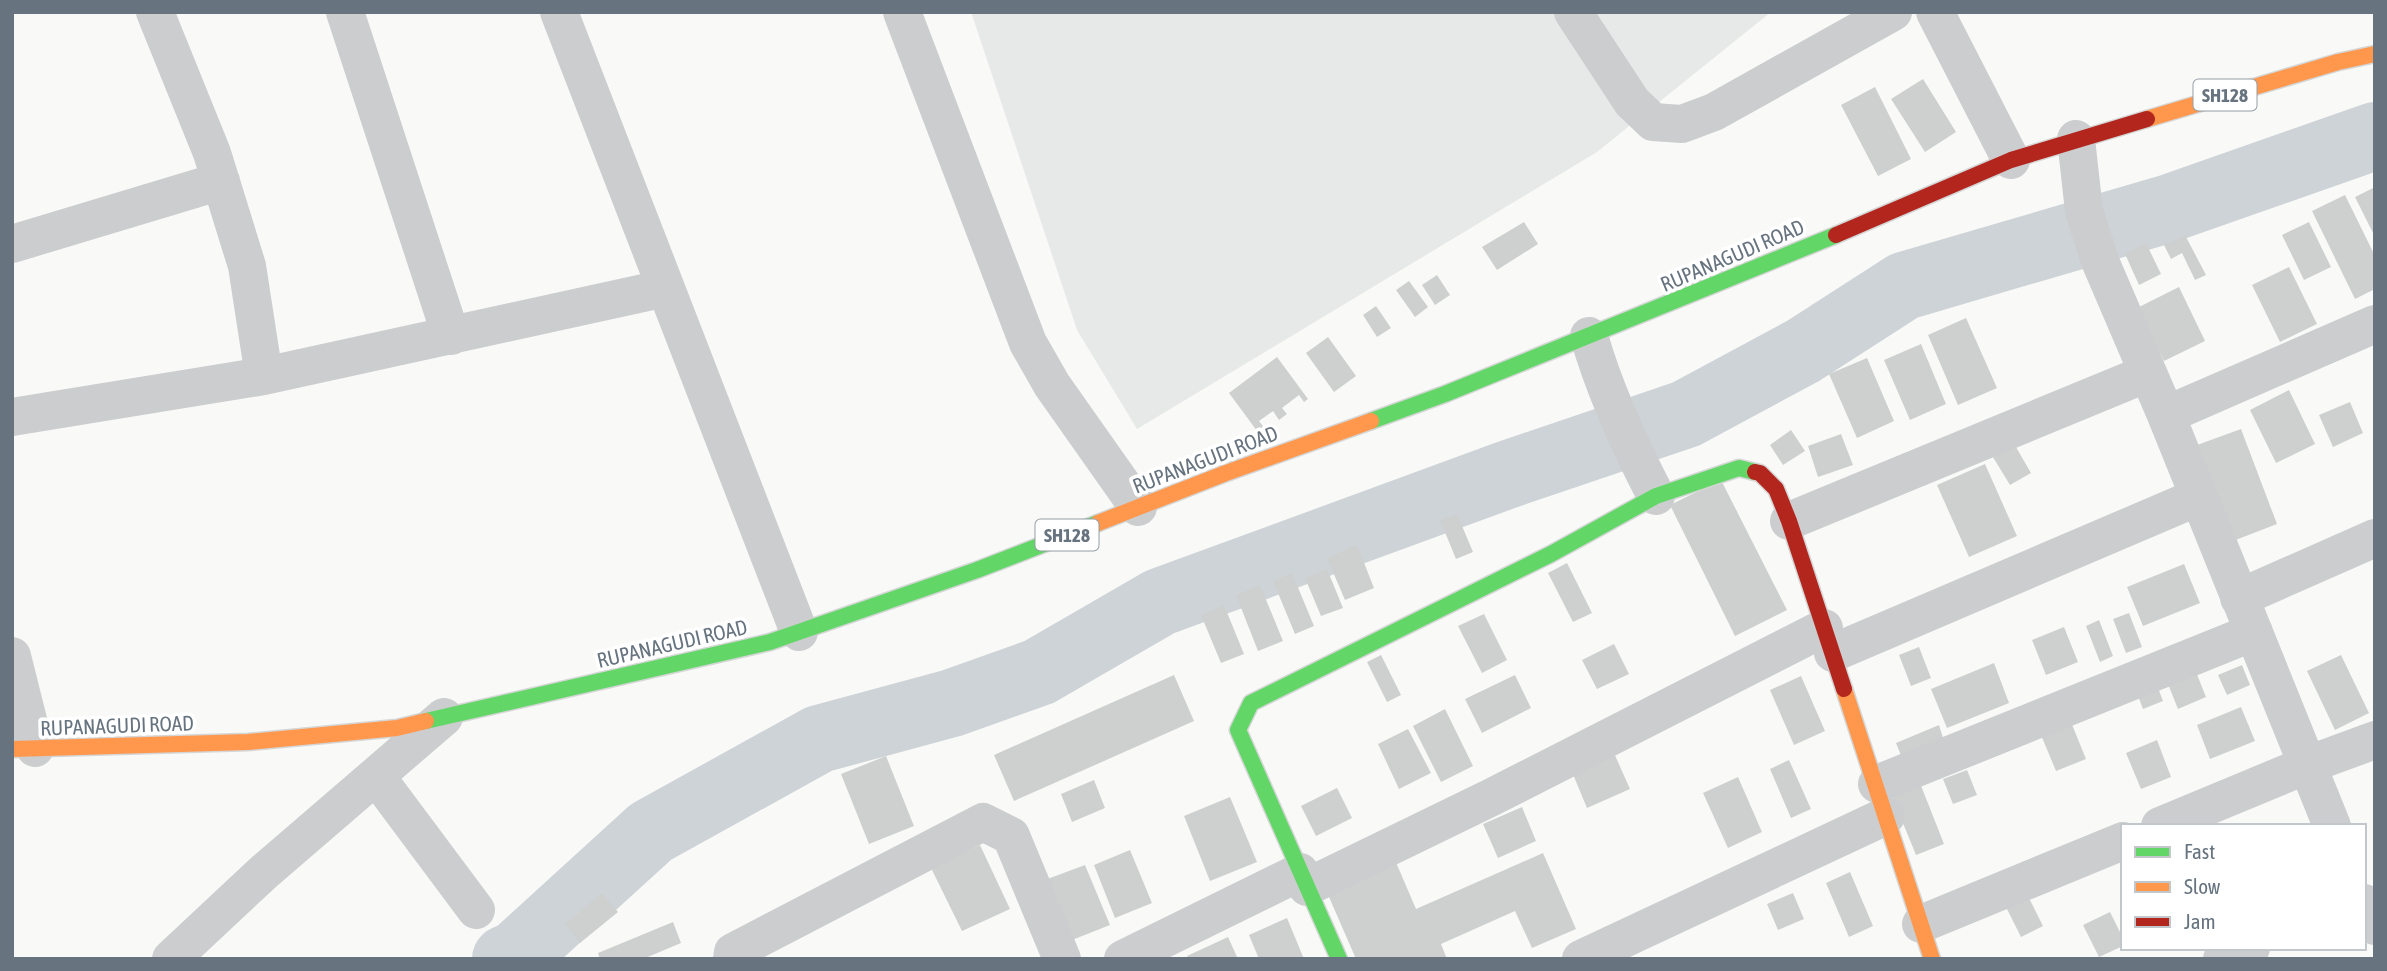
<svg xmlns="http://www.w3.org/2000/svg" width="2387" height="971" font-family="'Asap Condensed',sans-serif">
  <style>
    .built { fill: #e7e9e8 }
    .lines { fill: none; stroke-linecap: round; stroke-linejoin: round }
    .river { stroke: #cdd3d6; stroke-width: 68 }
    .building { fill: #ced0d0 }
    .fast-casing { stroke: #d5d6d6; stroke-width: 19 }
    .slow-casing { stroke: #d5d6d6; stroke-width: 19 }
    .jam-casing { stroke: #d5d6d6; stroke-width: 19 }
    .street { stroke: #cccdce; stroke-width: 38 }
    .fast { stroke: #63d668; stroke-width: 16 }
    .slow { stroke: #ff974d; stroke-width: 16 }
    .jam { stroke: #b3261e; stroke-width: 16 }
    .labels { text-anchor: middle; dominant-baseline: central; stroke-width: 7; stroke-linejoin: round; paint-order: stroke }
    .shield { fill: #fff; stroke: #959ea5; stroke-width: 2 }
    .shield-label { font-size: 19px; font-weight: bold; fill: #67747f }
    .street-label { font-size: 21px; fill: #67747f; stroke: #fff }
  </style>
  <rect width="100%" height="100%" fill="#f9f9f8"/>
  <path class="built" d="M 971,12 L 1771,12 L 1597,152 L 1137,429 L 1077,330 Z"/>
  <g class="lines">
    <path class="river" d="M 506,959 L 516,955 L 651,832 L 819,739 L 952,703 L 1039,672 L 1160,602 L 1509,474 L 1686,414 L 1803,351 L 1904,286 L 2167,209 L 2375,136"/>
  </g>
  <path class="building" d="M 1923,79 L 1956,132 L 1925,152 L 1891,99 Z
    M 1875,87 L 1911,159 L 1878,176 L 1841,105 Z
    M 2375,187 L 2375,237 L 2355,197 Z
    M 2345,195 L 2375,256 L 2375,289 L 2355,299 L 2312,211 Z
    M 1524,222 L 1538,244 L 1497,270 L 1482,247 Z
    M 2309,222 L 2331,267 L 2304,280 L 2282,235 Z
    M 2185,235 L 2206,275 L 2195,280 L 2182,253 L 2171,259 L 2164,245 Z
    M 2146,243 L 2161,274 L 2139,285 L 2125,254 Z
    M 2289,267 L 2317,324 L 2280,342 L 2252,285 Z
    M 1437,275 L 1450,295 L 1435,305 L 1422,285 Z
    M 1409,281 L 1428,307 L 1415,317 L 1396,290 Z
    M 2179,287 L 2205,341 L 2164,361 L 2137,308 Z
    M 1376,306 L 1391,328 L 1377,337 L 1363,315 Z
    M 1966,318 L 1997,388 L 1958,405 L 1928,335 Z
    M 1328,337 L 1356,376 L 1334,392 L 1306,353 Z
    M 1921,344 L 1946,404 L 1910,420 L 1884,360 Z
    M 1277,357 L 1308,399 L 1304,402 L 1299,395 L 1282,408 L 1287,414 L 1279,420 L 1273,411 L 1259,421 L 1266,430 L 1260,435 L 1229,393 Z
    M 1867,358 L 1894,421 L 1857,438 L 1829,374 Z
    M 2289,390 L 2315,444 L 2276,463 L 2250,410 Z
    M 2350,402 L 2363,433 L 2333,447 L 2319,415 Z
    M 2241,429 L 2277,524 L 2233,541 L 2197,445 Z
    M 1791,430 L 1805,451 L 1783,465 L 1770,445 Z
    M 1841,434 L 1853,465 L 1818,477 L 1808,446 Z
    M 2013,442 L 2031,473 L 2010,485 L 1991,454 Z
    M 1985,464 L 2017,536 L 1969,557 L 1937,485 Z
    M 1721,480 L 1787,610 L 1735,636 L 1670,505 Z
    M 1457,514 L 1473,552 L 1456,559 L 1440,520 Z
    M 1357,545 L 1374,588 L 1345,600 L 1327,558 Z
    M 1567,563 L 1592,613 L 1573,622 L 1548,573 Z
    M 2184,564 L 2200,603 L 2143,626 L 2127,587 Z
    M 1327,569 L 1343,608 L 1321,616 L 1305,578 Z
    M 1292,573 L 1314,626 L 1295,634 L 1273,581 Z
    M 1260,585 L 1283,641 L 1258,651 L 1236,595 Z
    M 1224,605 L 1244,654 L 1221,663 L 1201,615 Z
    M 2129,613 L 2142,647 L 2126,653 L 2113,619 Z
    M 1484,614 L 1507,660 L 1482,673 L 1458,626 Z
    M 2099,620 L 2113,656 L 2100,662 L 2086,626 Z
    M 2064,627 L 2078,662 L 2046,675 L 2032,640 Z
    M 1614,644 L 1629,674 L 1597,689 L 1582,660 Z
    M 1919,647 L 1931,678 L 1911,686 L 1899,655 Z
    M 1381,655 L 1401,695 L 1387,702 L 1367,662 Z
    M 2341,655 L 2369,713 L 2335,730 L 2307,671 Z
    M 2192,662 L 2206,697 L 2178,709 L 2164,674 Z
    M 1994,663 L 2009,703 L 1947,728 L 1931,689 Z
    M 2242,665 L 2250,685 L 2227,695 L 2218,675 Z
    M 1174,675 L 1194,721 L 1014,801 L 994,755 Z
    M 1515,675 L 1531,708 L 1482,733 L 1465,699 Z
    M 1801,676 L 1825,731 L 1794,745 L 1770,690 Z
    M 2155,680 L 2163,701 L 2143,709 L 2135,688 Z
    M 2241,707 L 2255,741 L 2210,759 L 2197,725 Z
    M 1445,709 L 1473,766 L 1441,782 L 1413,726 Z
    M 2071,722 L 2086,759 L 2056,771 L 2041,735 Z
    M 1939,725 L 1944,741 L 1902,758 L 1896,743 Z
    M 1408,729 L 1431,773 L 1399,789 L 1378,744 Z
    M 2157,740 L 2171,777 L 2141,789 L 2126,753 Z
    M 1614,753 L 1630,789 L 1587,808 L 1572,772 Z
    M 886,756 L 914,826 L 869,844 L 841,774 Z
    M 1789,760 L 1811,809 L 1791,818 L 1770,769 Z
    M 1967,770 L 1977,795 L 1953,804 L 1943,779 Z
    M 1738,777 L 1762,832 L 1728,848 L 1703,793 Z
    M 1094,780 L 1105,808 L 1072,822 L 1061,794 Z
    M 1920,783 L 1944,844 L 1916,855 L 1891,794 Z
    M 1337,788 L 1352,818 L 1316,836 L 1301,806 Z
    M 1230,797 L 1257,862 L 1210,881 L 1184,816 Z
    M 1522,807 L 1536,841 L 1498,858 L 1483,824 Z
    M 980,845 L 1010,909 L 962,931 L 931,868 Z
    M 1130,850 L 1152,903 L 1115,918 L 1094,865 Z
    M 1543,853 L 1576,929 L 1532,948 L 1515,911 L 1441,944 L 1447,959 L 1356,959 L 1326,890 L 1395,860 L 1416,909 Z
    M 1085,865 L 1110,925 L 1067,942 L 1042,881 Z
    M 1850,872 L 1873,926 L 1849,937 L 1826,883 Z
    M 602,893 L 618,912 L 580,943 L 565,924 Z
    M 1793,893 L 1804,919 L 1778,930 L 1767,904 Z
    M 2027,894 L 2043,926 L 2021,937 L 2005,905 Z
    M 2110,912 L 2123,938 L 2123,946 L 2099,957 L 2083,925 Z
    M 1287,918 L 1304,959 L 1259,959 L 1249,935 Z
    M 673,922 L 681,943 L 643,959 L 600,959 L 598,953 Z
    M 1228,937 L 1238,959 L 1188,959 L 1187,956 Z"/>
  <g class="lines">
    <defs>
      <path id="fast" d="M 1371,421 L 1445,394 L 1836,235
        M 426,721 L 770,642 L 977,570 L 1098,523
        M 1339,959 L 1238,730 L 1251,703 L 1551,554 L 1656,496 L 1739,468 L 1755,472"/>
      <path id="slow" d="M 2147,119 L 2338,62 L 2375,54
        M 1098,523 L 1226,473 L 1371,421
        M 1844,689 L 1932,959
        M 12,749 L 248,742 L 397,728 L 426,721"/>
      <path id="jam" d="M 1836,235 L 2011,160 L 2147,119
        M 1755,472 L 1760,473 L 1776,489 L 1789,521 L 1844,689"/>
    </defs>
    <use href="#fast" class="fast-casing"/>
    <use href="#slow" class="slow-casing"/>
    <use href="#jam" class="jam-casing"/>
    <path class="street" d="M 155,12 L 212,153 L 247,266 L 264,376
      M 345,12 L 451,336
      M 559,12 L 799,632
      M 902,12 L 1028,343 L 1052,385 L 1138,507
      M 1573,12 L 1632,102 L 1653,122 L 1682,124 L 1714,112 L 1893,12
      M 1935,12 L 2011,160
      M 2076,139 L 2084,211 L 2100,261 L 2166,415 L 2332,826
      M 12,244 L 221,181
      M 1589,336 C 1605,392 1629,444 1656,496
      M 2166,415 L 2375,324
      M 12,417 L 264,376 L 666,288
      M 1789,521 L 2148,373
      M 2239,598 L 2375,538
      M 1833,653 L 2198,497
      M 12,656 L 35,748
      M 376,776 L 476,910
      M 1877,784 L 2254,632
      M 2160,826 L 2307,765 L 2375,740
      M 1307,887 L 1492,797 L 1824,628
      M 2364,903 L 2375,926
      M 1921,924 L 2123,841
      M 171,959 L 264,872 L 444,717
      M 732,959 L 733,952 L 983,822 L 1011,836 L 1062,959
      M 1123,959 L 1300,872
      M 1581,959 L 1886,816
      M 2222,959 L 2251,948"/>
    <use href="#fast" class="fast"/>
    <use href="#slow" class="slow"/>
    <use href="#jam" class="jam"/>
  </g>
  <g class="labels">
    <g class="shield">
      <rect x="2193.5" y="79.5" width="63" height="31" rx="5"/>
      <rect x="1035.5" y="519.5" width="63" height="31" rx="5"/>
    </g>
    <g class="shield-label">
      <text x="2225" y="95">SH128</text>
      <text x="1067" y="535">SH128</text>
    </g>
    <g class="street-label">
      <text transform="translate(1732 255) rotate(-23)">RUPANAGUDI ROAD</text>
      <text transform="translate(1205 459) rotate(-21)">RUPANAGUDI ROAD</text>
      <text transform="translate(672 643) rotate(-13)">RUPANAGUDI ROAD</text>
      <text transform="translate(117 725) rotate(-2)">RUPANAGUDI ROAD</text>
    </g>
  </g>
  <rect width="2387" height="971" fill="none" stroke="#67747f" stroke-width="28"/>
  <rect x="2121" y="824" width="245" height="126" fill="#ffffff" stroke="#c2c7cc" stroke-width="2"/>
  <rect x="2135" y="847" width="35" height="10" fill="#63d668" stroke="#c2c7cc" stroke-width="2"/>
  <text x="2184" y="859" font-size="21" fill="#67747f">Fast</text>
  <rect x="2135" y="882" width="35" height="10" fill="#ff974d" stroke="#c2c7cc" stroke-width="2"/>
  <text x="2184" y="894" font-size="21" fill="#67747f">Slow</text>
  <rect x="2135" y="917" width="35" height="10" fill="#b3261e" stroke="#c2c7cc" stroke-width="2"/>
  <text x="2184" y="929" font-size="21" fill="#67747f">Jam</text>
</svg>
